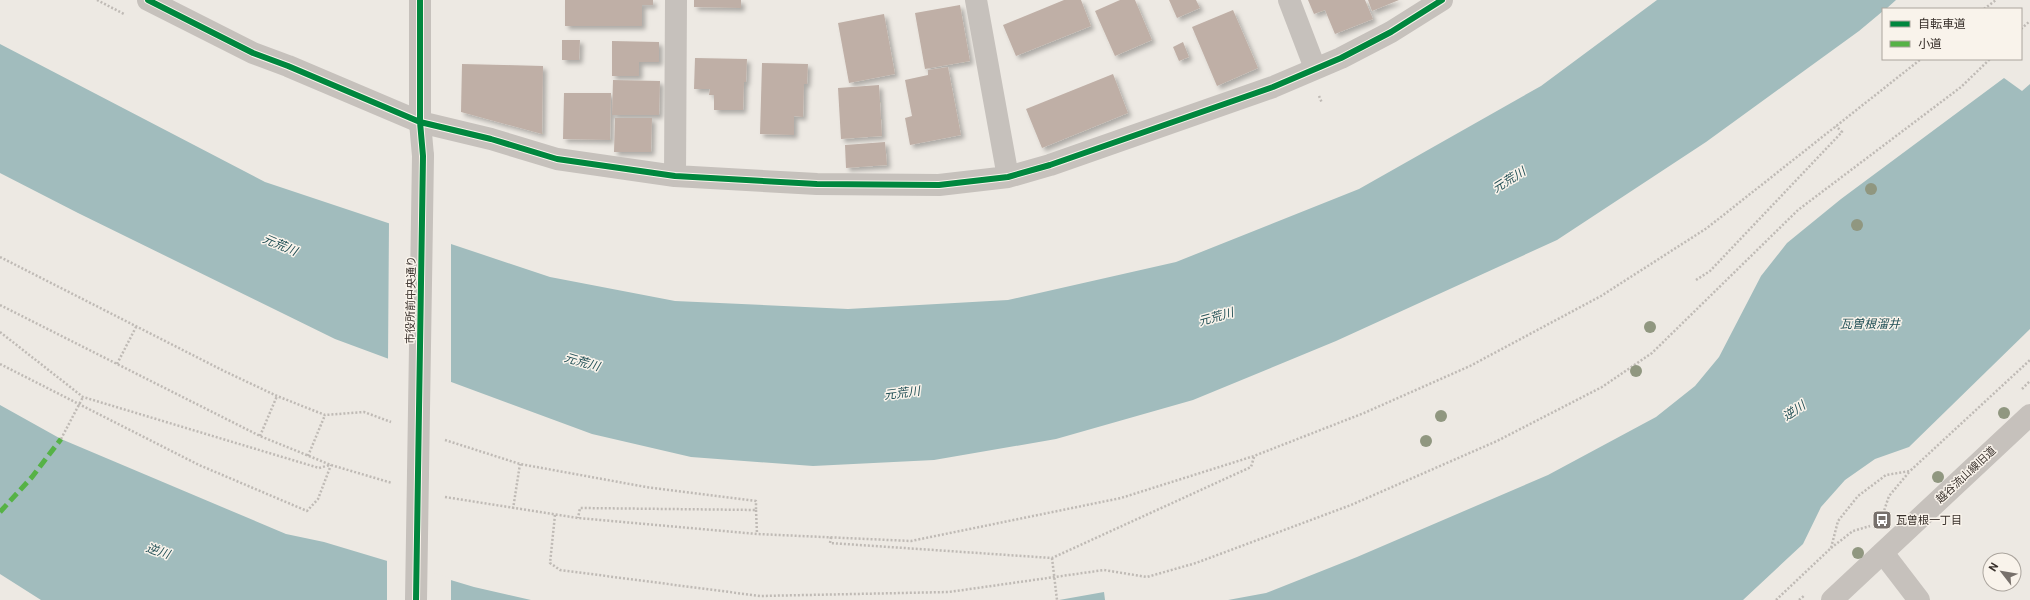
<svg xmlns="http://www.w3.org/2000/svg" width="2030" height="600" font-family="Roboto,'Noto Sans JP',sans-serif">
  <style>
    .water { fill: #a1bcbd }
    .pier { fill: #ede9e3 }
    .building { fill: #bfafa6; filter: url(#shadow) }
    .lines { fill: none; stroke-linecap: round; stroke-linejoin: round }
    .path { stroke: #bfbab5; stroke-width: 2.5; stroke-dasharray: 2 2; stroke-linecap: butt }
    .minor { stroke: #c6c1bc; stroke-width: 22 }
    .tertiary { stroke: #c6c1bc; stroke-width: 22 }
    .tertiary-bridge { stroke: #c6c1bc; stroke-width: 22 }
    .quiet { stroke: #56b246; stroke-width: 5; stroke-dasharray: 10 5; stroke-linecap: butt }
    .cycleway-casing { stroke: #f9f3eb; stroke-width: 8 }
    .cycleway { stroke: #00873e; stroke-width: 6 }
    .tree { fill: #909780 }
    .labels { text-anchor: middle; dominant-baseline: central; stroke-width: 3; stroke-linejoin: round; paint-order: stroke }
    .street-label { font-size: 11px; fill: #372f2a; stroke: #f9f3eb }
    .poi-label { font-size: 11px; fill: #372f2a; stroke: #f9f3eb; text-anchor: start }
    .water-label { font-size: 12px; font-style: italic; fill: #225056; stroke: #f9f3eb }
  </style>
  <defs>
    <filter id="shadow"><feDropShadow dx="3.5" dy="3.5" stdDeviation="2" flood-color="#0004"/></filter>
  </defs>
  <rect width="100%" height="100%" fill="#ede9e3"/>
  <path class="water" d="M 1657,0 L 1896,0 L 1886,9 L 1883,9 L 1883,11 L 1859,31 L 1706,142 L 1557,240 L 1336,341 L 1193,400 L 1056,439 L 934,460 L 813,466 L 691,457 L 592,434 L 335,339 L 78,213 L 0,173 L 0,44 L 265,182 L 550,277 L 675,301 L 848,309 L 1008,300 L 1176,262 L 1359,189 L 1541,86 Z
    M 2004,78 L 2022,91 L 2030,84 L 2030,329 L 1909,447 L 1875,459 L 1845,480 L 1821,507 L 1803,544 L 1743,600 L 1228,600 L 1266,593 L 1357,557 L 1548,475 L 1656,417 L 1695,386 L 1719,357 L 1761,276 L 1787,243 L 1841,199 Z
    M 0,405 L 61,439 L 286,534 L 324,542 L 474,587 L 531,600 L 41,600 L 0,574 Z
    M 1104,592 L 1105,600 L 1059,600 Z"/>
  <path class="pier" d="M 389,221 L 451,242 L 451,384 L 388,361 Z
    M 387,559 L 451,578 L 451,600 L 387,600 Z"/>
  <path class="building" d="M 565,0 L 653,0 L 653,5 L 642,5 L 642,26 L 565,26 Z
    M 694,0 L 741,0 L 741,8 L 694,7 Z
    M 1064,0 L 1081,0 L 1091,26 L 1016,56 L 1003,25 Z
    M 1120,0 L 1135,0 L 1152,40 L 1115,56 L 1095,11 Z
    M 1169,0 L 1196,0 L 1200,8 L 1177,18 Z
    M 1308,0 L 1365,0 L 1373,19 L 1335,34 L 1325,10 L 1314,14 Z
    M 1368,0 L 1399,0 L 1372,11 Z
    M 960,5 L 970,61 L 925,69 L 915,13 Z
    M 1233,10 L 1258,68 L 1217,86 L 1192,27 Z
    M 884,14 L 895,74 L 849,83 L 838,23 Z
    M 562,40 L 580,40 L 579,60 L 562,60 Z
    M 612,41 L 659,42 L 659,62 L 639,62 L 639,76 L 612,76 Z
    M 1183,42 L 1189,57 L 1179,61 L 1173,47 Z
    M 695,58 L 747,59 L 746,82 L 744,82 L 743,110 L 714,110 L 714,95 L 709,95 L 710,89 L 694,89 Z
    M 762,63 L 808,64 L 807,84 L 804,84 L 803,117 L 794,116 L 794,135 L 760,134 Z
    M 462,64 L 543,66 L 542,134 L 461,112 Z
    M 948,67 L 961,135 L 910,145 L 905,118 L 912,116 L 905,80 L 928,75 L 928,70 Z
    M 1113,74 L 1128,113 L 1042,148 L 1026,109 Z
    M 613,80 L 660,81 L 659,115 L 612,115 Z
    M 879,85 L 882,136 L 841,139 L 838,88 Z
    M 564,93 L 611,93 L 610,140 L 563,139 Z
    M 615,118 L 652,118 L 651,152 L 614,152 Z
    M 885,142 L 887,165 L 846,168 L 845,145 Z"/>
  <g class="lines">
    <path class="path" d="M 97,0 L 124,14
      M 1984,9 L 1996,0
      M 2021,29 L 2030,21
      M 1319,96 L 1322,103
      M 0,257 L 224,371 L 277,396 L 325,415 L 364,412 L 391,422
      M 1696,280 L 1710,271 L 1842,132 L 1836,126
      M 0,305 L 260,436 L 331,465 L 392,483
      M 0,332 L 83,397 L 319,468 L 330,465
      M 0,364 L 199,465 L 307,511 L 318,499 L 331,465
      M 117,364 L 136,327
      M 2022,389 L 2030,381
      M 260,436 L 277,396
      M 61,439 L 83,397
      M 445,440 L 520,464 L 646,487 L 756,501 L 756,510 L 580,508 L 578,518
      M 308,456 L 325,415
      M 445,497 L 578,518 L 757,534 L 911,541 L 1121,498 L 1254,456 L 1364,413 L 1470,366 L 1601,296 L 1707,228 L 1921,59
      M 513,509 L 520,464
      M 756,510 L 757,534
      M 1883,514 L 1889,496 L 1910,471
      M 555,515 L 550,563 L 560,570 L 760,596 L 949,592 L 1104,570 L 1147,577 L 1196,563 L 1351,505 L 1497,441 L 1602,387 L 1652,353 L 1798,210 L 1961,87 L 1990,59
      M 831,537 L 830,543 L 1052,558 L 1251,467 L 1254,457
      M 1831,548 L 1853,531 L 1870,526
      M 1052,558 L 1057,600
      M 1776,600 L 1831,548 L 1838,521 L 1858,496 L 1886,475 L 1910,471 L 2030,360
      M 1799,600 L 1805,595"/>
    <path class="minor" d="M 148,0 L 253,53 L 288,66 L 420,122 L 491,139 L 557,159 L 675,176 L 817,184 L 939,185 L 1008,177 L 1050,165 L 1273,87 L 1341,58 L 1391,32 L 1442,0
      M 976,0 L 1008,177
      M 1289,0 L 1315,68
      M 675,176 L 676,0
      M 1883,553 L 1919,600"/>
    <path class="tertiary" d="M 420,0 L 420,122 L 423,156
      M 416,600 L 418,473
      M 1832,600 L 2030,415"/>
    <path class="tertiary-bridge" d="M 418,473 L 423,156"/>
    <path class="quiet" d="M 0,512 L 32,477 L 61,439"/>
    <defs>
      <path id="cycleway" d="M 148,0 L 253,53 L 288,66 L 420,122 L 491,139 L 557,159 L 675,176 L 817,184 L 939,185 L 1008,177 L 1050,165 L 1273,87 L 1341,58 L 1391,32 L 1442,0
        M 416,600 L 423,156 L 420,122 L 420,0"/>
    </defs>
    <use href="#cycleway" class="cycleway-casing"/>
    <use href="#cycleway" class="cycleway"/>
  </g>
  <g class="tree">
    <circle cx="1871" cy="189" r="6"/>
    <circle cx="1857" cy="225" r="6"/>
    <circle cx="1650" cy="327" r="6"/>
    <circle cx="1636" cy="371" r="6"/>
    <circle cx="2004" cy="413" r="6"/>
    <circle cx="1441" cy="416" r="6"/>
    <circle cx="1426" cy="441" r="6"/>
    <circle cx="1938" cy="477" r="6"/>
    <circle cx="1858" cy="553" r="6"/>
  </g>
  <defs>
    <symbol id="bus-square" viewBox="-11 -11 22 22"><rect x="-9" y="-9" width="18" height="18" rx="4" fill="#77706b" stroke="#f9f3eb"/><path d="M-5-6H5V4H4V6H2V4H-2V6H-4V4H-5ZM-3.5-4V0h7V-4ZM-3.5 1.2v1.5H-2V1.2ZM2 1.2v1.5H3.5V1.2Z" fill="#fff"/></symbol>
  </defs>
  <g fill-rule="evenodd">
    <use href="#bus-square" x="1871" y="509" width="22" height="22"/>
  </g>
  <g class="labels">
    <g class="street-label">
      <text transform="translate(411 300) rotate(-89)">市役所前中央通り</text>
      <text transform="translate(1966 475) rotate(-43)">越谷流山線旧道</text>
    </g>
    <g class="poi-label">
      <text x="1896" y="520">瓦曽根一丁目</text>
    </g>
    <g class="water-label">
      <text transform="translate(1509 180) rotate(-32)">元荒川</text>
      <text transform="translate(280 245) rotate(23)">元荒川</text>
      <text transform="translate(1216 317) rotate(-16)">元荒川</text>
      <text x="1870" y="324">瓦曽根溜井</text>
      <text transform="translate(582 362) rotate(16)">元荒川</text>
      <text transform="translate(902 393) rotate(-7)">元荒川</text>
      <text transform="translate(1794 411) rotate(-34)">逆川</text>
      <text transform="translate(158 551) rotate(19)">逆川</text>
    </g>
  </g>
  <rect x="1882" y="8" width="140" height="52" fill="#f9f3eb" stroke="#aba59e"/>
  <rect x="1890" y="21" width="20" height="6" fill="#00873e" stroke="#aba59e"/>
  <text x="1918" y="28" font-size="12" fill="#372f2a">自転車道</text>
  <rect x="1890" y="41" width="20" height="6" fill="#56b246" stroke="#aba59e"/>
  <text x="1918" y="48" font-size="12" fill="#372f2a">小道</text>
  <g transform="translate(2002 572) rotate(301)"><circle r="19" fill="#f9f3eb" stroke="#aba59e"/>
  <path d="M0-3L7 15L0 10L-7 15Z" fill="#77706b"/>
  <text y="-6" font-size="11" font-weight="bold" text-anchor="middle" fill="#372f2a">N</text>
  </g>
</svg>
